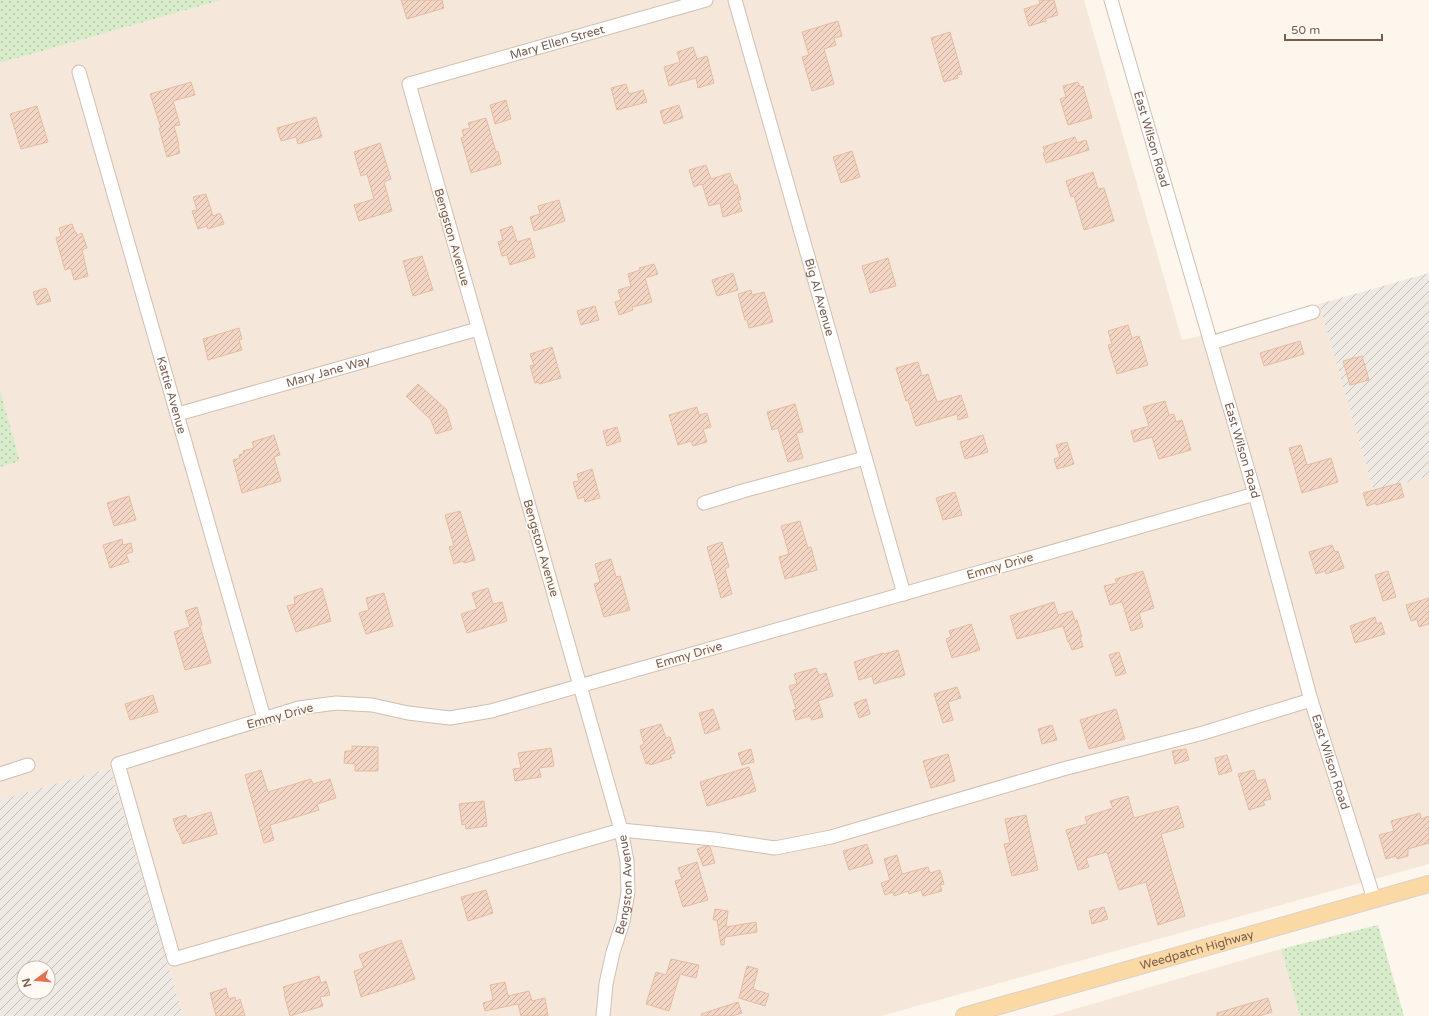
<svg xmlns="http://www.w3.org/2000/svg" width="1429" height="1016" font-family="'Varela Round',sans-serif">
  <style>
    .residential { fill: #f5e8da }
    .industrial { fill: url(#industrial-furrows); fill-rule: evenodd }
    .grass { fill: url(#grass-dots) }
    .building { fill: url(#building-hatch); stroke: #e6bba3 }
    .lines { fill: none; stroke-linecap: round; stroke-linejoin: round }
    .minor-casing { stroke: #d1beb0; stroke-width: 15 }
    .major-casing { stroke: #dad1cd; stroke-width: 18 }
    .minor { stroke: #fff; stroke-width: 13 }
    .major { stroke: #fbd9a5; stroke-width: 16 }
    .labels { text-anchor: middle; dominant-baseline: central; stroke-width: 3.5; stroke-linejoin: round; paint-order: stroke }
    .street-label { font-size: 12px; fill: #7a5c4d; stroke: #fffaf3 }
  </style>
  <defs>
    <pattern id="industrial-furrows" width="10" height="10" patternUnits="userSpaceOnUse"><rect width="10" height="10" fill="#efe9e4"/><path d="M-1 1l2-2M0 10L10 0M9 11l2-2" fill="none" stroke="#c7c0bb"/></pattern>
    <pattern id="grass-dots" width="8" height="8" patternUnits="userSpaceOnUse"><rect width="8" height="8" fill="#d8ecc9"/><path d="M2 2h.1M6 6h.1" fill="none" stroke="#b4c2a5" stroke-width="1.8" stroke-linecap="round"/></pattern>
    <pattern id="building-hatch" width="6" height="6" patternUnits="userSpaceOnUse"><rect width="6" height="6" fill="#f3d5c3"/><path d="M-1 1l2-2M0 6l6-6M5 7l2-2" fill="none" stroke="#cab0a1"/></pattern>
  </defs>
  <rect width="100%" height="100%" fill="#fdf6ec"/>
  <path class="residential" d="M 221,0 L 1084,0 L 1182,340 L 1223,331 L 1319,304 L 1374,492 L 1429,476 L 1429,864 L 881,1016 L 183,1016 L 110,768 L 0,800 L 0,467 L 20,461 L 0,390 L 0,63 Z
    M 1281,949 L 1300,1016 L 1051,1016 Z"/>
  <path class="industrial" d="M 1429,273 L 1429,476 L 1374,492 L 1319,304 Z
    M 110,768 L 183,1016 L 0,1016 L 0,800 ZM 24,968 L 48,968 L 48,992 L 24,992 Z"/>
  <path class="grass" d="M 0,0 L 221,0 L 0,63 Z
    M 0,390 L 20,461 L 0,467 Z
    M 1378,925 L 1404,1016 L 1300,1016 L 1281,949 Z"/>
  <path class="building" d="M 401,0 L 442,0 L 444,8 L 407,19 Z
    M 1039,0 L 1054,0 L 1058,15 L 1045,19 L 1046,21 L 1029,26 L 1024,9 L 1040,4 Z
    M 838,21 L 842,36 L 834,38 L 836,45 L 824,49 L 834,84 L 812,91 L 802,57 L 809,55 L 802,32 Z
    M 950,32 L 962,74 L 957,75 L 958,78 L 944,82 L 931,38 Z
    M 693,47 L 697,59 L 707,56 L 714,83 L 698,88 L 696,78 L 669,86 L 664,67 L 680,62 L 677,52 Z
    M 191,82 L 195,95 L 173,101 L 180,125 L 174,126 L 179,145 L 178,146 L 180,153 L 167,157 L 159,128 L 161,128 L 150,94 Z
    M 1078,82 L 1080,87 L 1083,86 L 1092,118 L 1068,125 L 1060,99 L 1066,97 L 1063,86 Z
    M 626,84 L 629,94 L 643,90 L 647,102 L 617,110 L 611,88 Z
    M 506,100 L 511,119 L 495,124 L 490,105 Z
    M 679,105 L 683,118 L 664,124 L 660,111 Z
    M 37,106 L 48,142 L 21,149 L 10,114 Z
    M 316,117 L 322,137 L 298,144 L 296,137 L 281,141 L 277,128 Z
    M 486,118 L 496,152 L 498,151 L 501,164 L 471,173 L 461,138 L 464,137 L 462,130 L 470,128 L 468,123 Z
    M 1075,137 L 1077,143 L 1086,140 L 1089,150 L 1046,163 L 1043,153 L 1045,152 L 1043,147 Z
    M 380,143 L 391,179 L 384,182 L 392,211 L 359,221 L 354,205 L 374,199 L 367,174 L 361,176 L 354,152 Z
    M 852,151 L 860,177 L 841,183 L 833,157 Z
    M 706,165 L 711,179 L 730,173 L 734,185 L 737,185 L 741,200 L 738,200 L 742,211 L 723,217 L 720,203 L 709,206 L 702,184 L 694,187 L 689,170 Z
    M 1093,172 L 1098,189 L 1104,188 L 1114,221 L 1084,230 L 1074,196 L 1071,197 L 1066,181 Z
    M 206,194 L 213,216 L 220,213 L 224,224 L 208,229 L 207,226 L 198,229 L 192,211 L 197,210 L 193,197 Z
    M 559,200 L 565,221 L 534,231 L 530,217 L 540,214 L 538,206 Z
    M 72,224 L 75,232 L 76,232 L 77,235 L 82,233 L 87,248 L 82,250 L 88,276 L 74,280 L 71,268 L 65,270 L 56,238 L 61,236 L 59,228 Z
    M 512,226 L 517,242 L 530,238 L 535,257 L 510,265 L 507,255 L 502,256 L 498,242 L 503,240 L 500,230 Z
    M 422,256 L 433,290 L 413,296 L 403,261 Z
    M 888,258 L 896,286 L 870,293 L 862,266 Z
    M 654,264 L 658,274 L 645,278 L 652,302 L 632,307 L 633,310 L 619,315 L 615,302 L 621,300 L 618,290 L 631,286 L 628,274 L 640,270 L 639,268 Z
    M 733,273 L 738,290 L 717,296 L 712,280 Z
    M 46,288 L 51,301 L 37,305 L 33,292 Z
    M 751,290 L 752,295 L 764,292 L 773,322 L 749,328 L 747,320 L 745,320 L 738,294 Z
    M 595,306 L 599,320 L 581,325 L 577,311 Z
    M 1128,325 L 1132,338 L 1139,336 L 1148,365 L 1117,374 L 1108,345 L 1112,344 L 1108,331 Z
    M 239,328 L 242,339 L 239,340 L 242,350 L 208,360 L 203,339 Z
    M 1300,341 L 1304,354 L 1264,366 L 1260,353 Z
    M 552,347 L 561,378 L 539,384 L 539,382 L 535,383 L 530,366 L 534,365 L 530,354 Z
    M 1362,356 L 1369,380 L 1350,385 L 1343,361 Z
    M 918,362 L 922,376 L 928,374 L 937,402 L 961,395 L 968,417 L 958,420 L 957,414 L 916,426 L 908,400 L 906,401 L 896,368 Z
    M 418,384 L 446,409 L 452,429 L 436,434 L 431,420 L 406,396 Z
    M 1165,401 L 1169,415 L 1174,414 L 1176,422 L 1182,420 L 1191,450 L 1159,459 L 1152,437 L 1134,442 L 1131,431 L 1149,426 L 1143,407 Z
    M 795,404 L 803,432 L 796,433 L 803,458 L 788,462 L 778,428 L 772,430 L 767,412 Z
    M 697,407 L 699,415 L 707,413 L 711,427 L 703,429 L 707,442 L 693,446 L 691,441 L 678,445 L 669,415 Z
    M 617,427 L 621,441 L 607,446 L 603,431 Z
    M 274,435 L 280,455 L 274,457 L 281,481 L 242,493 L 233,460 L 240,458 L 239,455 L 244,453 L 243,451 L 254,448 L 252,442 Z
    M 983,435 L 988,452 L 965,459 L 960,442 Z
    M 1067,442 L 1074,464 L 1057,469 L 1054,459 L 1060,457 L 1056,445 Z
    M 1301,445 L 1307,465 L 1331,458 L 1338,482 L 1302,493 L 1289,448 Z
    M 592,469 L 600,498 L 585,502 L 584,497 L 578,499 L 573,482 L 579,481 L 577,474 Z
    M 1400,483 L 1404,497 L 1376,505 L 1376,503 L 1367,506 L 1363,493 Z
    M 955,492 L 962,515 L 943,520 L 936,498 Z
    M 129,496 L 136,520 L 114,526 L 107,503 Z
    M 460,511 L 475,560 L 464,563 L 463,561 L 454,564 L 449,547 L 454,546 L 445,515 Z
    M 800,521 L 808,548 L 811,547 L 817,570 L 785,579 L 779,557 L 789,554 L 781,526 Z
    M 122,539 L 123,545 L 131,543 L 133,552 L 126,554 L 129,562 L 110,568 L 103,545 Z
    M 722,542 L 729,567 L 725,569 L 732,594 L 721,598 L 707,547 Z
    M 1332,545 L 1335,552 L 1338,551 L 1344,568 L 1326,574 L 1325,571 L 1316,574 L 1309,552 Z
    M 611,559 L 616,577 L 620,576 L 630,610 L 604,617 L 594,584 L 600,582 L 595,564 Z
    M 1143,571 L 1154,608 L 1139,613 L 1143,627 L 1131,631 L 1122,602 L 1110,605 L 1104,586 L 1117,583 L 1115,579 Z
    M 1388,571 L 1396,597 L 1383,601 L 1375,575 Z
    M 322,588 L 331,621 L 296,632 L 287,606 L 295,604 L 294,597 Z
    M 488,588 L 493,604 L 502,602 L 507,621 L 467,633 L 461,614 L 477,609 L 472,593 Z
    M 384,593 L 393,626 L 366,634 L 359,613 L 369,610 L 366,598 Z
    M 1429,598 L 1429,624 L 1419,627 L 1417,619 L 1411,621 L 1406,605 Z
    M 1054,602 L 1058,615 L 1072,611 L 1075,621 L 1077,620 L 1082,637 L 1080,637 L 1083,647 L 1072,650 L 1069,642 L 1068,642 L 1063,626 L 1017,639 L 1010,616 Z
    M 197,607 L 202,625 L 200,626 L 211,663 L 185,670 L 174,632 L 190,627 L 185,611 Z
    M 1375,617 L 1377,624 L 1381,622 L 1385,634 L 1355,643 L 1350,626 Z
    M 971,624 L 980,650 L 952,658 L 946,639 L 951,637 L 949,631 Z
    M 898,650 L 905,675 L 874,684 L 872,676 L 859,680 L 854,662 L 883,653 L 884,654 Z
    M 1119,652 L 1126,673 L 1116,676 L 1109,655 Z
    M 816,668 L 819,675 L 826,673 L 833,696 L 818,701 L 823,717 L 812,720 L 810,716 L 796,720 L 793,710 L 796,709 L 789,686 L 797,684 L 794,674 Z
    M 957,687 L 961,698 L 948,702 L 953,720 L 943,723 L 934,694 Z
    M 153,695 L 158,712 L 130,720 L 125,704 Z
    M 866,699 L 870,714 L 859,718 L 854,703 Z
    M 713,709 L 720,729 L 705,734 L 699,713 Z
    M 1116,709 L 1125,739 L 1089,749 L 1080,720 Z
    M 661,724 L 666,738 L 670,737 L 675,753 L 670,755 L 672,758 L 650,765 L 649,763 L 646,764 L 640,746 L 644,744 L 640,730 Z
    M 1052,725 L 1057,740 L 1042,744 L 1038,729 Z
    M 352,746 L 378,747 L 378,771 L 355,771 L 355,764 L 344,763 L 345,751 L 352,751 Z
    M 551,748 L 554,766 L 539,768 L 541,777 L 515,781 L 513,769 L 521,768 L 518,753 Z
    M 751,749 L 754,762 L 742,765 L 738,753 Z
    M 1186,749 L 1189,760 L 1175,764 L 1172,751 Z
    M 948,754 L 955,781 L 931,788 L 923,761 Z
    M 1227,755 L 1232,771 L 1219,775 L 1215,758 Z
    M 749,767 L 756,791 L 707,806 L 700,782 Z
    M 261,770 L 268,792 L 311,779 L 313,784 L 330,779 L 336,798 L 317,804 L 319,810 L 270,825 L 274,840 L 264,843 L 245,775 Z
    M 1254,770 L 1257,781 L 1265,779 L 1271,799 L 1263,801 L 1265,805 L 1249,810 L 1238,774 Z
    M 1128,796 L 1134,818 L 1178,806 L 1184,827 L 1161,834 L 1185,916 L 1158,925 L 1146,882 L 1119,890 L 1107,852 L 1086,858 L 1089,867 L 1078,870 L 1066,830 L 1087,824 L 1085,817 L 1113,808 L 1110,801 Z
    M 484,801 L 487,826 L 466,829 L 465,824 L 462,825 L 459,804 Z
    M 211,812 L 217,834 L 183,844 L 178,831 L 177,831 L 173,819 L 186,815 L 188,819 Z
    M 1420,813 L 1421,819 L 1429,816 L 1429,843 L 1408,849 L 1408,856 L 1397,859 L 1396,856 L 1386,859 L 1379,835 L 1394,831 L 1391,821 Z
    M 1026,815 L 1038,870 L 1012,876 L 1004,844 L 1010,843 L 1005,819 Z
    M 867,844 L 873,863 L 849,870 L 843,851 Z
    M 706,846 L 710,847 L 715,863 L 703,866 L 697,849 Z
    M 897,855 L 902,874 L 928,867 L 930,873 L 940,870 L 944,884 L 940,885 L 942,891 L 923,896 L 921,890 L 909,894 L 908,891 L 894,896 L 893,892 L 885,895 L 881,883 L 890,880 L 884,859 Z
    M 697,862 L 708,900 L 683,907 L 675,881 L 682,879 L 678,868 Z
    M 486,890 L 493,913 L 468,921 L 461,897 Z
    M 1104,907 L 1108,919 L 1092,924 L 1089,911 Z
    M 715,909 L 728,911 L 726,927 L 756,922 L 757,932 L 725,937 L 724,945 L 721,945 L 717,920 L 713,920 Z
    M 401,940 L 415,979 L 361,997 L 354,971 L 364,968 L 359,955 Z
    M 671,959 L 699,965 L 696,978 L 680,974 L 669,1011 L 646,1004 L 656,972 L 666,975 Z
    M 747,966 L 758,969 L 753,989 L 769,994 L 765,1006 L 739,998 Z
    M 319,976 L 321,983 L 326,981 L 330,995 L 320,997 L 323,1006 L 290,1016 L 284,994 L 285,993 L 283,987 Z
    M 505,982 L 508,996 L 529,991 L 532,1001 L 545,998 L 548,1016 L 521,1016 L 518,1004 L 485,1011 L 483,1003 L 493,1000 L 490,985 Z
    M 226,988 L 229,999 L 235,997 L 236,1001 L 240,999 L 245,1016 L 216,1016 L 210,993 Z
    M 1268,998 L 1272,1012 L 1259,1016 L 1217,1016 L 1217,1013 Z
    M 738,1002 L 742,1013 L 732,1016 L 702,1016 L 701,1014 Z"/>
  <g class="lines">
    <defs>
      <g id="minor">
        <path id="s1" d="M 735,0 L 904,594"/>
        <path id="s2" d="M 1111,0 L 1255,494 L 1311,700 L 1374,899"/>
        <path id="s3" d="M 79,72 L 264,718"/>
        <path d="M 1211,343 L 1313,312"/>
        <path id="s4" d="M 178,414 L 478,329"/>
        <path d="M 1255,494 L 491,711 L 450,718 L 408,713 L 372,705 L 336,703 L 299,708 L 118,764 L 174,959 L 621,830 L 714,839 L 775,848 L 831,837 L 1063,769 L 1203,733 L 1311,700"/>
        <path d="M 704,503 L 746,490 L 865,458"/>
        <path d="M 0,774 L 28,765"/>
        <path id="s5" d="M 603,1016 L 606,984 L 613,952 L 623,922 L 628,892 L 627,861 L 621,830 L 409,84 L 706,0"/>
      </g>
      <g id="major">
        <path id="s6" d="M 964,1016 L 1429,884"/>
      </g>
    </defs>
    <use href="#minor" class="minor-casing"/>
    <use href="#major" class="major-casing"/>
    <use href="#minor" class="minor"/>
    <use href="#major" class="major"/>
  </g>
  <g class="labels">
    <g class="street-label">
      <text stroke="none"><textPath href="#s5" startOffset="1119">Mary Ellen Street</textPath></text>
      <text stroke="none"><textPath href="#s2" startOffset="145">East Wilson Road</textPath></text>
      <text transform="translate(452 237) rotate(74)">Bengston Avenue</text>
      <text stroke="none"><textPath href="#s1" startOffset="309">Big Al Avenue</textPath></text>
      <text stroke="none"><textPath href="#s4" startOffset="156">Mary Jane Way</textPath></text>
      <text stroke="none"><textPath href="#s3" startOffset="336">Kattie Avenue</textPath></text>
      <text stroke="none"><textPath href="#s2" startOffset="469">East Wilson Road</textPath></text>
      <text transform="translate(541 548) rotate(74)">Bengston Avenue</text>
      <text transform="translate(1000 566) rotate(-16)">Emmy Drive</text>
      <text transform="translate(689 655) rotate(-16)">Emmy Drive</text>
      <text transform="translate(280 716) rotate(-15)">Emmy Drive</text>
      <text stroke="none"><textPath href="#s2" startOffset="793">East Wilson Road</textPath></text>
      <text stroke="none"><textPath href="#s5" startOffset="134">Bengston Avenue</textPath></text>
      <text stroke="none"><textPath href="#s6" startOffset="242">Weedpatch Highway</textPath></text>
    </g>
  </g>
  <g transform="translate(36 980) rotate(254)"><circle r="19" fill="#fffaf3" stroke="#cabbb1"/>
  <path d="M0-3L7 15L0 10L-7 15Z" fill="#e76f51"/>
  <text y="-6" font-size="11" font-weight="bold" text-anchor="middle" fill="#7a5c4d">N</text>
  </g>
  <path d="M1285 34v6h97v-6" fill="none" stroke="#7a5c4d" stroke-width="2"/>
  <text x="1291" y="34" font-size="12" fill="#7a5c4d" stroke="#fffaf3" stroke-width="3" paint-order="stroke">50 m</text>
</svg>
